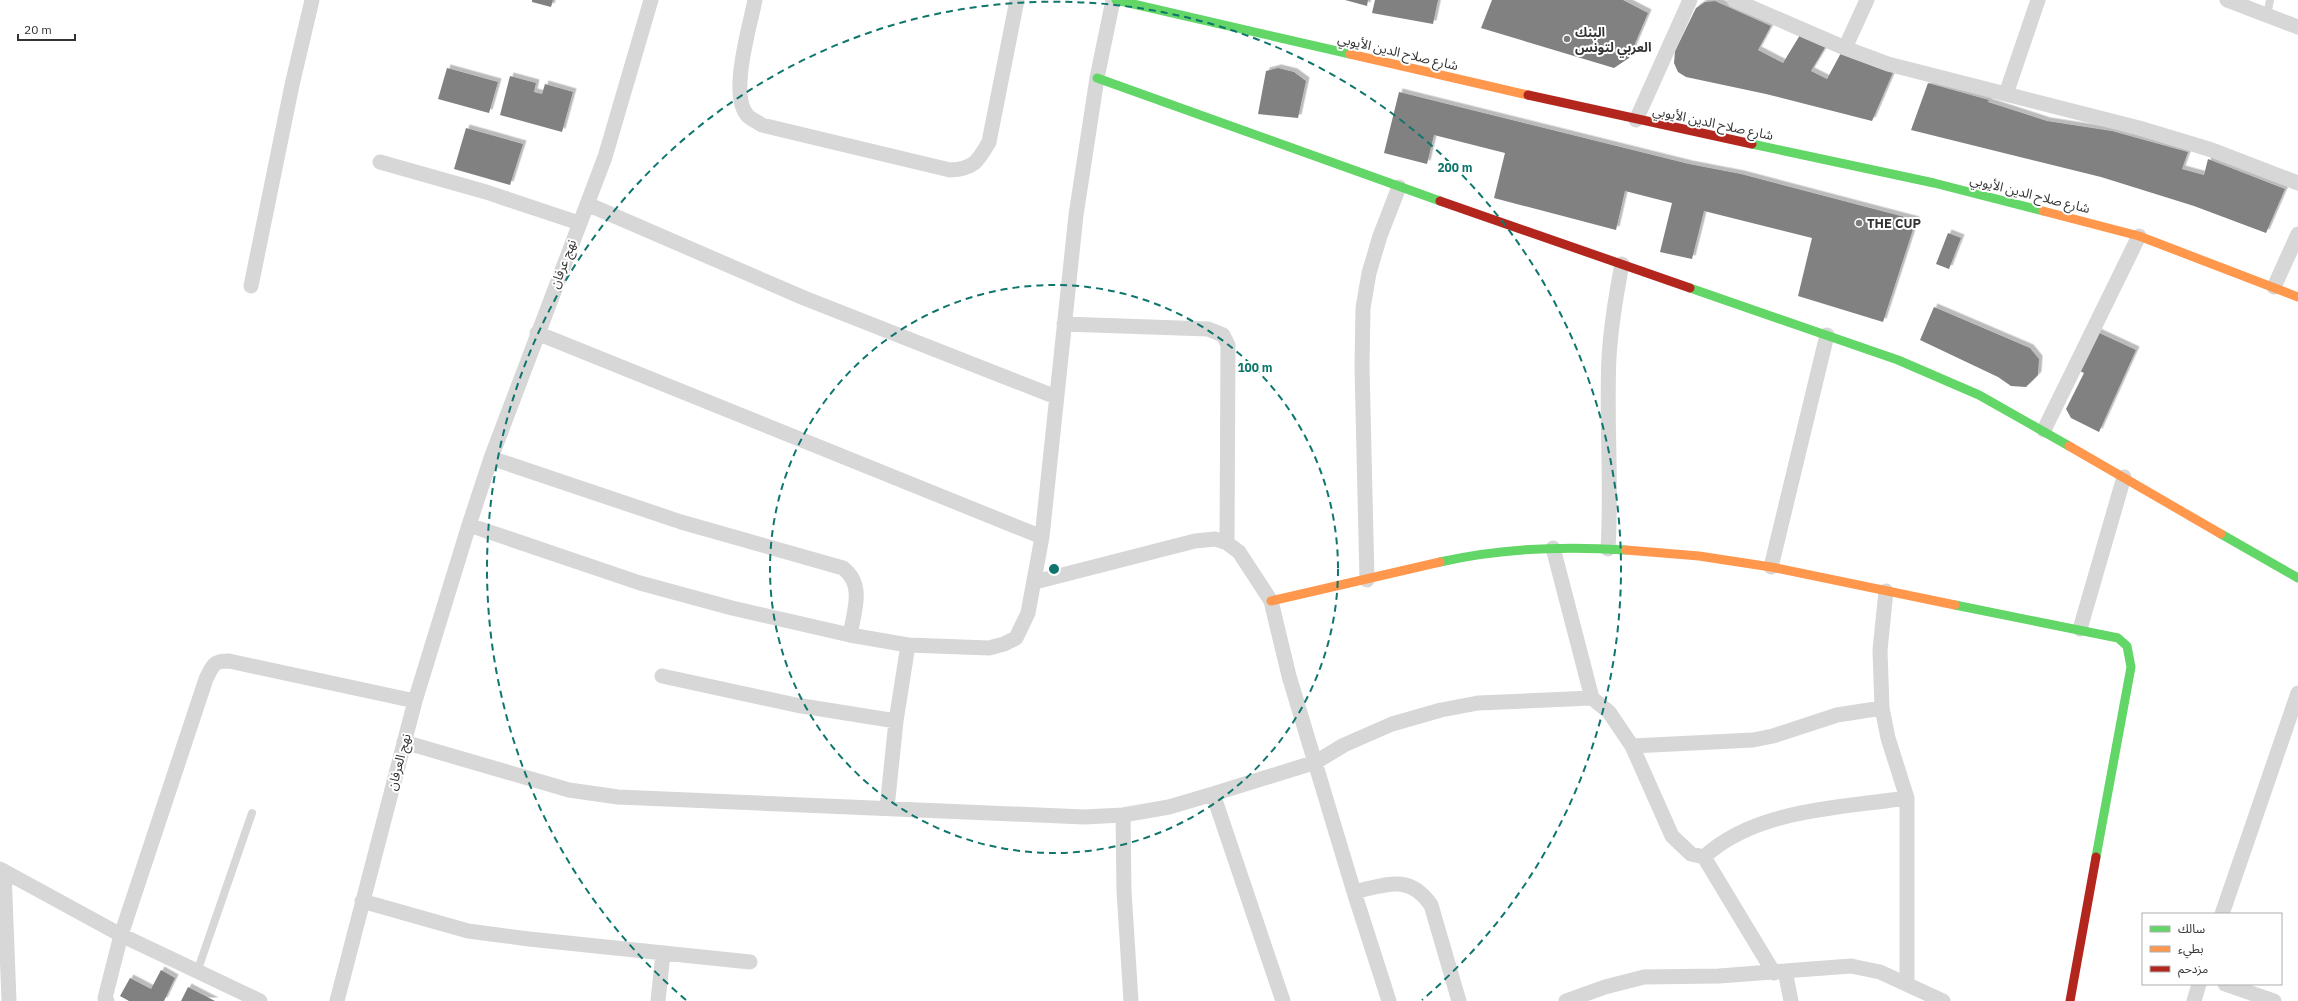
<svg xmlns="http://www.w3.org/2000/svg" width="2298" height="1001" font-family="'IBM Plex Sans','Noto Sans Arabic',sans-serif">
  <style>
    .building { fill: #818181; filter: url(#shadow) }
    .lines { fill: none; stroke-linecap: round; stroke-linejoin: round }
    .lane { stroke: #d7d7d7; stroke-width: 8 }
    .street { stroke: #d7d7d7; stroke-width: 15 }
    .fast { stroke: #63d668; stroke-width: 9 }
    .slow { stroke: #ff974d; stroke-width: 9 }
    .jam { stroke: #b3261e; stroke-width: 9 }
    .ring { fill: none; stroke: #0f766e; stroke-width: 2; stroke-dasharray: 7 5 }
    .poi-dot { fill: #7a7a7a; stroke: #fff; stroke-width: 1.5 }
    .labels { text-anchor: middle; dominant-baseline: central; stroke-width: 4; stroke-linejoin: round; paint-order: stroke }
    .poi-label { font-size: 13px; font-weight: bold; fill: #333; stroke: #fff; text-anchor: start }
    .street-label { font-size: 13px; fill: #333; stroke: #fff }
    .centre { fill: #0f766e; stroke: #fff; stroke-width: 2 }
    .ring-label { font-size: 12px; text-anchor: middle; font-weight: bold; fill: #0f766e; stroke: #fff; stroke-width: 4; stroke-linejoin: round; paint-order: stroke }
  </style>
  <defs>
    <filter id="shadow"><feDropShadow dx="3.5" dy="-3.5" stdDeviation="0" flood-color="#0004"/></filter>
  </defs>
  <rect width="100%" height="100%" fill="#fff"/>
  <path class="building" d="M 532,0 L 553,0 L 551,7 L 532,2 Z
    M 1345,0 L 1368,0 L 1367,6 Z
    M 1375,0 L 1438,0 L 1433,24 L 1372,13 Z
    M 1492,0 L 1623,0 L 1648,13 L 1629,58 L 1614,68 L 1481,28 Z
    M 1715,1 L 1771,26 L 1758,50 L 1783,63 L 1800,35 L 1826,46 L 1811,71 L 1827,79 L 1842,51 L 1894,70 L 1872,121 L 1766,94 L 1686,77 L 1678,72 L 1674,63 L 1675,51 L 1696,8 L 1705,2 Z
    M 447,68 L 498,82 L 489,113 L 438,99 Z
    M 1278,68 L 1294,72 L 1306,81 L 1298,118 L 1258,114 L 1266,71 Z
    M 510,76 L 536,83 L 534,92 L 542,94 L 545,84 L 573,92 L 562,132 L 500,115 Z
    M 1928,83 L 1989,100 L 1988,102 L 2047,121 L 2112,131 L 2188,152 L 2182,169 L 2204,175 L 2208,159 L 2285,189 L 2266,233 L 2194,206 L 2101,177 L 1911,130 Z
    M 1399,92 L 1689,164 L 1741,174 L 1916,220 L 1883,322 L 1798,296 L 1812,238 L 1704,211 L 1692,259 L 1660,252 L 1672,203 L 1625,191 L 1616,230 L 1494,198 L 1505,153 L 1434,135 L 1427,164 L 1384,153 Z
    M 466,128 L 523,144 L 510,185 L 454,169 Z
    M 1948,233 L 1961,238 L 1949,269 L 1936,264 Z
    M 1934,307 L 2030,348 L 2039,359 L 2038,375 L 2026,387 L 2011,386 L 1998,377 L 1920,340 Z
    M 2095,331 L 2136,350 L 2099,432 L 2071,418 L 2066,409 L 2084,373 L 2078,370 Z
    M 161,970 L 175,978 L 164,1001 L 129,1001 L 120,996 L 130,978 L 151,989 Z
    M 188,987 L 215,1001 L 181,1001 Z"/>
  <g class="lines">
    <path class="lane" d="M 2267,15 L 2270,0
      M 197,972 L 252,813"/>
    <path class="street" d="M 755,0 C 750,26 729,94 747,115 C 750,119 758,122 762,125 L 950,170 C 974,169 978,161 989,142 L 1017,0
      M 1734,0 L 1845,48 L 1888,64 L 2139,128 L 2212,150 L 2298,183
      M 2227,0 L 2298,27
      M 1845,48 L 1867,0
      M 2006,94 L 2038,0
      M 1636,120 L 1690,0
      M 380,162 L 486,192 L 579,223
      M 587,204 L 804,298 L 1056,397
      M 251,286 L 292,85 L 312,0
      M 2274,287 L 2298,234
      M 1064,324 L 1208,329 L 1223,335 L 1228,345 L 1227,543
      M 537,333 L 1042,537
      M 2044,430 L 2139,236
      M 491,458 L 681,522 L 843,568 C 865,585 854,611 850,635
      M 469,525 L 640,583 L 732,608 L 850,635 L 908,645 L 989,648 L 1004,644 L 1016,638 L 1028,613 L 1042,537 L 1076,215 L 1097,78 L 1113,0
      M 1553,548 L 1592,698 L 1609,712 L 1632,746 L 1672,836 L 1691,854 L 1704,857 L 1774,973
      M 1608,549 C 1612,485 1606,421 1609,357 C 1611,326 1616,295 1622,264
      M 1771,567 L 1827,335
      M 1367,580 L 1362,367 L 1363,308 L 1369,273 L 1380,236 L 1399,187
      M 1035,582 L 1195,541 L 1215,539 L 1227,543 L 1239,552 L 1271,601 L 1289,676 L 1354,892 L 1389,1001
      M 1886,591 L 1880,650 L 1882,708 L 1888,738 L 1907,798 L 1907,983
      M 2080,629 L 2124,477
      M 662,676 L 796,705 L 896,721
      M 404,742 L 569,790 L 618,797 L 1084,817 L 1123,815 L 1169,807 L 1213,794 L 1316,762 L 1344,745 L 1392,724 L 1441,710 L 1478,703 L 1592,698
      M 1632,746 L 1753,740 L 1773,736 L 1837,715 L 1882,708
      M 1213,794 L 1283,1001
      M 887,808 L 896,721 L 908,645
      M 1123,815 L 1124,891 L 1131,1001
      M 1704,857 C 1756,809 1840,808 1907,798
      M 0,869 L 121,935 L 260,1001
      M 4,871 L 9,1001
      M 1354,892 C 1386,885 1409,873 1431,905 L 1459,1001
      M 362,901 L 468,931 L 529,939 L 750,962
      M 2222,914 L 2298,693
      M 1785,971 L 1791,1001
      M 2225,984 L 2274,1001
      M 107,1001 L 105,998 L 121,935 L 206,679 C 213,665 213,661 229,661 L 415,701
      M 337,1001 L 415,701 L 469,525 L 491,458 L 605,157 L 651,0
      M 658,1001 L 663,953
      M 1566,1001 L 1605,987 L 1644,977 L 1719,976 L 1851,966 L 1880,972 L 1943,1001
      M 2194,1001 L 2199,984"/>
    <path class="fast" d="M 1116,0 L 1350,54
      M 1097,78 L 1440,201
      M 1752,144 L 1934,183 L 2043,211
      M 1690,288 L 1898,360 L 1979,395 L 2069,446
      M 2221,534 L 2298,578
      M 1440,562 C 1501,548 1565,546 1626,550
      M 1955,605 L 2118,638 L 2127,646 L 2131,667 L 2096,857"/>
    <path class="slow" d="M 1350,54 L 1528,95
      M 2043,211 L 2139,236 L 2298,297
      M 2069,446 L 2221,534
      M 1626,550 L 1699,556 L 1771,567 L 1955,605
      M 1271,601 L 1440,562"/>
    <path class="jam" d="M 1528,95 L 1752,144
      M 1440,201 L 1690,288
      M 2070,1001 L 2096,857"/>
  </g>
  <g class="ring">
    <circle cx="1054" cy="569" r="284"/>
    <path d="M686 1000A567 567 0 1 1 1422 1000"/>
  </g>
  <g class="poi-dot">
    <circle cx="1567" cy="39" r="4"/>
    <circle cx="1859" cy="223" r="4"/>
  </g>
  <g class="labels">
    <g class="poi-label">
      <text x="1575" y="32">البنك<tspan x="1575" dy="15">العربي لتونس</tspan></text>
      <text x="1867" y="223">THE CUP</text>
    </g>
    <g class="street-label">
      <text transform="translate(1398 52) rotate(13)">شارع صلاح الدين الأيوبي</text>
      <text transform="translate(1713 123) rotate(12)">شارع صلاح الدين الأيوبي</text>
      <text transform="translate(2030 194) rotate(14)">شارع صلاح الدين الأيوبي</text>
      <text transform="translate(563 264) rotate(-69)">نهج عرفان</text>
      <text transform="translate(399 762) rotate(-75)">نهج العرفان</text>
    </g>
  </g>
  <circle cx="1054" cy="569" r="6" class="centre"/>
  <g class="ring-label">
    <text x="1455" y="172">200 m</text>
    <text x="1255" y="372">100 m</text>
  </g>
  <rect x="2142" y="913" width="140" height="72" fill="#ffffff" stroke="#adadad"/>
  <rect x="2150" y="926" width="20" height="6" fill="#63d668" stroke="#adadad"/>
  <text x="2178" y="933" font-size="12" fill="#333333">سالك</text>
  <rect x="2150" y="946" width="20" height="6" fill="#ff974d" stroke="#adadad"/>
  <text x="2178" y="953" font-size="12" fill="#333333">بطيء</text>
  <rect x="2150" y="966" width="20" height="6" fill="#b3261e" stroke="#adadad"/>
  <text x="2178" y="973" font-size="12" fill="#333333">مزدحم</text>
  <path d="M18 34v6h57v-6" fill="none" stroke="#333333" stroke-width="2"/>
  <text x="24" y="34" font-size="12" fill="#333333" stroke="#ffffff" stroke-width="3" paint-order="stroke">20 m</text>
</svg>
